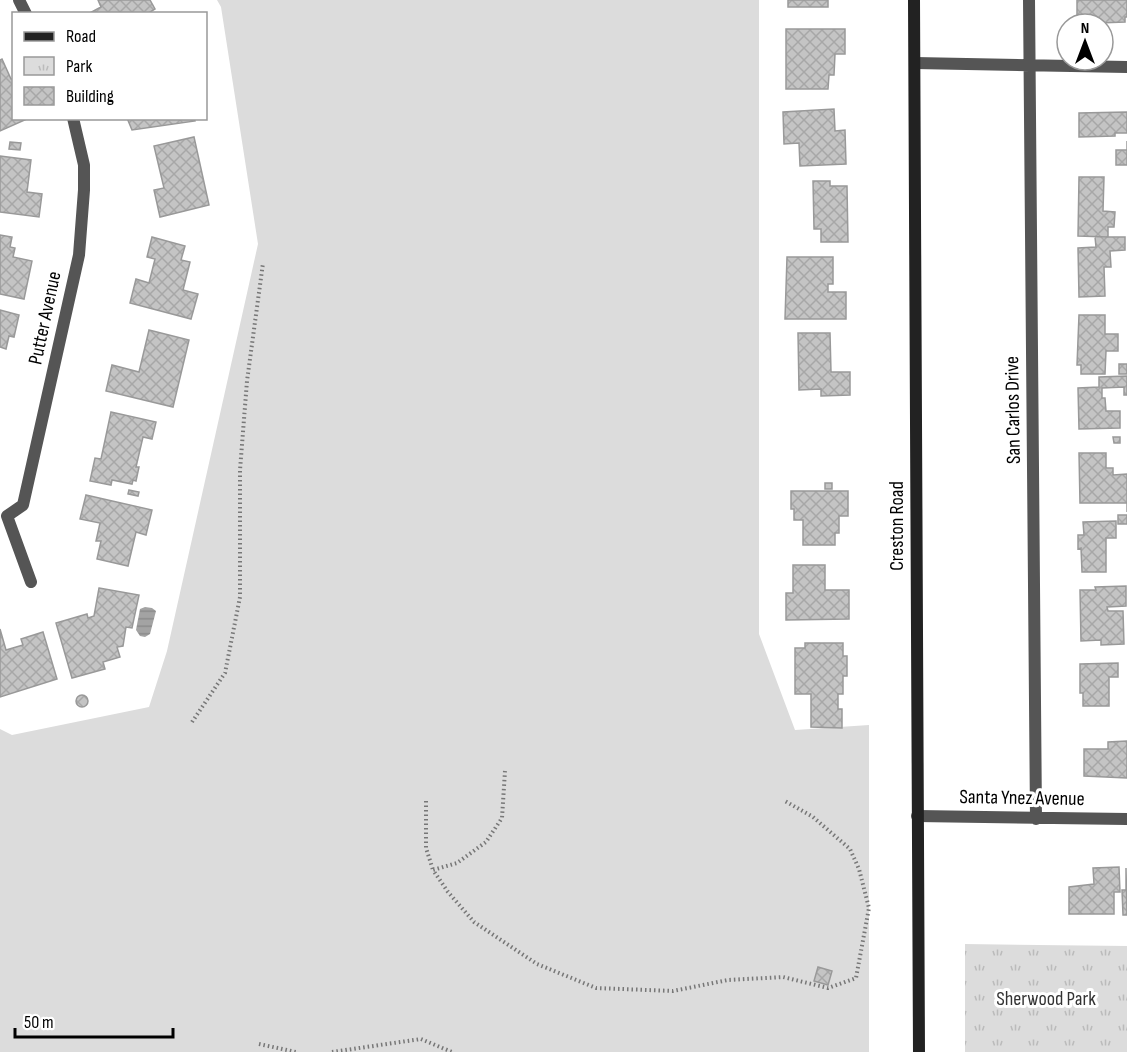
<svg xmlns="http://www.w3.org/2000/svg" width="1127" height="1052" font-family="'Sofia Sans Condensed',sans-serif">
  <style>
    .green { fill: #dcdcdc }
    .park { fill: url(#park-tufts) }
    .water { fill: url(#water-rules) }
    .building { fill: url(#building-cross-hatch); stroke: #999; stroke-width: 1.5 }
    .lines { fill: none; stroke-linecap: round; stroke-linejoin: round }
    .path { stroke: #777; stroke-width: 4; stroke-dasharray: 1.5 3; stroke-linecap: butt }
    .street { stroke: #555; stroke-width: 12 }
    .secondary { stroke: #222; stroke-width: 12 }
    .labels { text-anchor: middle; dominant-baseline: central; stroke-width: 6; stroke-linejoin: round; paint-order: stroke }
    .street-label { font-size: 20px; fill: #000; stroke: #fff }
    .park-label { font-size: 20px; fill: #333; stroke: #fff }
  </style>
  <defs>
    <pattern id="park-tufts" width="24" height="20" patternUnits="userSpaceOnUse" patternTransform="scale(1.5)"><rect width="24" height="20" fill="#dcdcdc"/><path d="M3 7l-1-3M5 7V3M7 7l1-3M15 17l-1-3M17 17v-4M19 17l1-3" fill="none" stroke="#bbb"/></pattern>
    <pattern id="water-rules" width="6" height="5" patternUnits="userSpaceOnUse" patternTransform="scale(1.5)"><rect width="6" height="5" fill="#a3a3a3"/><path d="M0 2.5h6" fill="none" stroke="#8b8b8b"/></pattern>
    <pattern id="building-cross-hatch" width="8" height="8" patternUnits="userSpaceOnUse" patternTransform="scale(1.5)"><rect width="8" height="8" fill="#c4c4c4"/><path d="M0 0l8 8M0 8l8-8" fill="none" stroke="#a7a7a7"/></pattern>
  </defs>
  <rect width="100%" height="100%" fill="#fff"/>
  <path class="green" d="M 217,0 L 759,0 L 759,634 L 795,730 L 869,725 L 869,1052 L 0,1052 L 0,729 L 12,735 L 149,707 L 167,651 L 258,244 L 221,7 Z"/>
  <path class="park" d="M 965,944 L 1127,946 L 1127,1052 L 965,1052 Z"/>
  <path class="water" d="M 145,607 L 152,608 L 156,611 L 150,634 L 145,637 L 140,636 L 136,630 L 140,609 Z"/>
  <path class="building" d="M 98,0 L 150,0 L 155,9 L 147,14 L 88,14 L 101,7 Z
    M 788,0 L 828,0 L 828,7 L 788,7 Z
    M 1077,0 L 1127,0 L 1127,17 L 1125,17 L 1125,22 L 1099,23 L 1099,18 L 1077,18 Z
    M 786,29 L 845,29 L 845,54 L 835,54 L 834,75 L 829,75 L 828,89 L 786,89 Z
    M 2,59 L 11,79 L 14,79 L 14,118 L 29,118 L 0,131 L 0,60 Z
    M 834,109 L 835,131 L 845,130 L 846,164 L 800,166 L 799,143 L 784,144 L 783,112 Z
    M 1127,112 L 1127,133 L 1115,133 L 1115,136 L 1079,137 L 1079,113 Z
    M 127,118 L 194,118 L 195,121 L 132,130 Z
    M 194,137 L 209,205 L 160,217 L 154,190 L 164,188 L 154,146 Z
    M 1127,141 L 1127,165 L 1116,165 L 1116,150 L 1127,150 Z
    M 10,142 L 21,143 L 20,150 L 9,149 Z
    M 0,156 L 31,160 L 27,192 L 42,194 L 39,217 L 0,212 Z
    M 1079,177 L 1104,177 L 1103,211 L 1115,212 L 1114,227 L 1108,227 L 1108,237 L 1078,236 Z
    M 813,181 L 830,181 L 830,186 L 847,186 L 848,242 L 821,242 L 821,229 L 814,229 Z
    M 0,235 L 12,237 L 10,247 L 15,248 L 13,257 L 32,261 L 24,299 L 0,294 Z
    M 152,237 L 185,246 L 181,260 L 190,262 L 183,290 L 198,294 L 191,319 L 130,303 L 136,279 L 149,283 L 155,259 L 147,257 Z
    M 1095,237 L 1125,237 L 1125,250 L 1110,251 L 1111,267 L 1104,267 L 1105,296 L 1079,297 L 1078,248 L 1096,247 Z
    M 787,257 L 833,257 L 833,284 L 828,284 L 828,292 L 846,292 L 846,319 L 785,319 Z
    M 0,310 L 19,315 L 14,337 L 9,336 L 6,349 L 0,347 Z
    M 1079,315 L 1105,315 L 1105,334 L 1118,334 L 1118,351 L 1106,351 L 1105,374 L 1081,374 L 1081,365 L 1077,365 Z
    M 149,330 L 189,340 L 173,407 L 106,391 L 112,365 L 139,372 Z
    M 798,333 L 830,333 L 831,372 L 850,372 L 850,395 L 821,396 L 821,389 L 799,390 Z
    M 1119,364 L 1127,364 L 1127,374 L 1119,374 Z
    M 1127,376 L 1127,395 L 1124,395 L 1124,387 L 1102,388 L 1102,398 L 1105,398 L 1106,411 L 1120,411 L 1120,428 L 1079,429 L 1078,388 L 1099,387 L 1099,377 Z
    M 111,412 L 156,422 L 152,439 L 143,437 L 136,467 L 139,467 L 136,481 L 133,480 L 132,484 L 112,480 L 111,485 L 90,481 L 95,458 L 101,459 Z
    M 1113,437 L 1120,437 L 1120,443 L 1114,443 Z
    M 1079,453 L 1106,453 L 1106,468 L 1113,468 L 1113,475 L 1127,474 L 1127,512 L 1127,503 L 1080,503 Z
    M 825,483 L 832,483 L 832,489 L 825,489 Z
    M 129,490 L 139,492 L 138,496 L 128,494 Z
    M 791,491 L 848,491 L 848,516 L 839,516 L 839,533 L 835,533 L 835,545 L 803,545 L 803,520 L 794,520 L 794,509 L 791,509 Z
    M 86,495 L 152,510 L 146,535 L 136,532 L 128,566 L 97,559 L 101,541 L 96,541 L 100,523 L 80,519 Z
    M 1118,515 L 1127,515 L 1127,524 L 1118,524 Z
    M 1116,521 L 1116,538 L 1106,538 L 1106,572 L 1082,572 L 1081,548 L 1078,549 L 1078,535 L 1084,535 L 1083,522 Z
    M 793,565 L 825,565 L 825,590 L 849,590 L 849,619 L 786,620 L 786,593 L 793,593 Z
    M 1126,586 L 1126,606 L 1107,607 L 1108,611 L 1123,611 L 1124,644 L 1101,645 L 1101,640 L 1081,641 L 1080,590 L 1096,590 L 1095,587 Z
    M 99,588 L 139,595 L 132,628 L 126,627 L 123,646 L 117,647 L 120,657 L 103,662 L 105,669 L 72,678 L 56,623 L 87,614 L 88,618 L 94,616 Z
    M 0,629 L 6,650 L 23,645 L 21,639 L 43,632 L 57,679 L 0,697 Z
    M 805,643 L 843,643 L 843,656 L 847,656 L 847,676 L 843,676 L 843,694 L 838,694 L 838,709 L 842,709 L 842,728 L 811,727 L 811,694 L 795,694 L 795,648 L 805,648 Z
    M 1118,663 L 1118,677 L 1109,677 L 1109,706 L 1083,706 L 1083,693 L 1080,693 L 1080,664 Z
    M76 701a6 6 0 1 1 12 0a6 6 0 1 1-12 0Z
    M 1127,741 L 1127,778 L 1084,776 L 1084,749 L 1108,749 L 1108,742 Z
    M 1119,867 L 1120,892 L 1114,892 L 1114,914 L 1069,914 L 1069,887 L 1094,884 L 1093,868 Z
    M 1126,868 L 1127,915 L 1123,915 L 1122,890 L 1126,890 Z
    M 818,967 L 832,971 L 828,985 L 814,981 Z"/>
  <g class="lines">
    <path class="path" d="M 192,722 L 225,673 L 240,597 L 240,470 L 247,381 L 263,263
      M 505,771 L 502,818 L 486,842 L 457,863 L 433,870 L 448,892 L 474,922 L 537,964 L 596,988 L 673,991 L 728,980 L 783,977 L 828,988 L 856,978 L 869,908 L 859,869 L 850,849 L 813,817 L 785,801
      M 426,801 L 426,848 L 433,870
      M 259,1044 L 296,1052
      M 332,1052 L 421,1039 L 452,1052"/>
    <path class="street" d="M 19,0 L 26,14
      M 1029,0 L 1036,819
      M 915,63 L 1127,67
      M 7,516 L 23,505 L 79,255 L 84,190 L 84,165 L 73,118
      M 7,516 L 31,582
      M 917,816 L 1127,819"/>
    <path class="secondary" d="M 914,0 L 919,1052"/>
  </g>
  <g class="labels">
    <g class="street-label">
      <text transform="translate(45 318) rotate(-78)">Putter Avenue</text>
      <text transform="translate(1013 410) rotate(-91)">San Carlos Drive</text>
      <text transform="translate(897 526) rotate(-90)">Creston Road</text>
      <text transform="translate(1022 798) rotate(1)">Santa Ynez Avenue</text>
    </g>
    <g class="park-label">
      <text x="1046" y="999">Sherwood Park</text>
    </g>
  </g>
  <rect x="12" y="12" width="195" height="108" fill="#ffffff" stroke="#999999" stroke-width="1.5"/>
  <rect x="24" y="32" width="30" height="9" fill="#222222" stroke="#999999" stroke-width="1.5"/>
  <text x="66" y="42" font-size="18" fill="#000000">Road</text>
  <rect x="24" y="57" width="30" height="18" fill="url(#park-tufts)" stroke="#999999" stroke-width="1.5"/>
  <text x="66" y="72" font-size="18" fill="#000000">Park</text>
  <rect x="24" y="87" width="30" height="18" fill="url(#building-cross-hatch)" stroke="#999999" stroke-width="1.5"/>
  <text x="66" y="102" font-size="18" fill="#000000">Building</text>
  <g transform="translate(1085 42)"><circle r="28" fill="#ffffff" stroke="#999999" stroke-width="1.5"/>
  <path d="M0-4.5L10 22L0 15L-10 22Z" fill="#000000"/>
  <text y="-9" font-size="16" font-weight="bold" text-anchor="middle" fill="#000000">N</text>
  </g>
  <path d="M15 1028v9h158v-9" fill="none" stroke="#000000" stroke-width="3"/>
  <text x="24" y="1028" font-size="18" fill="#000000" stroke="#ffffff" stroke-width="4.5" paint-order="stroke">50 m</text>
</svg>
